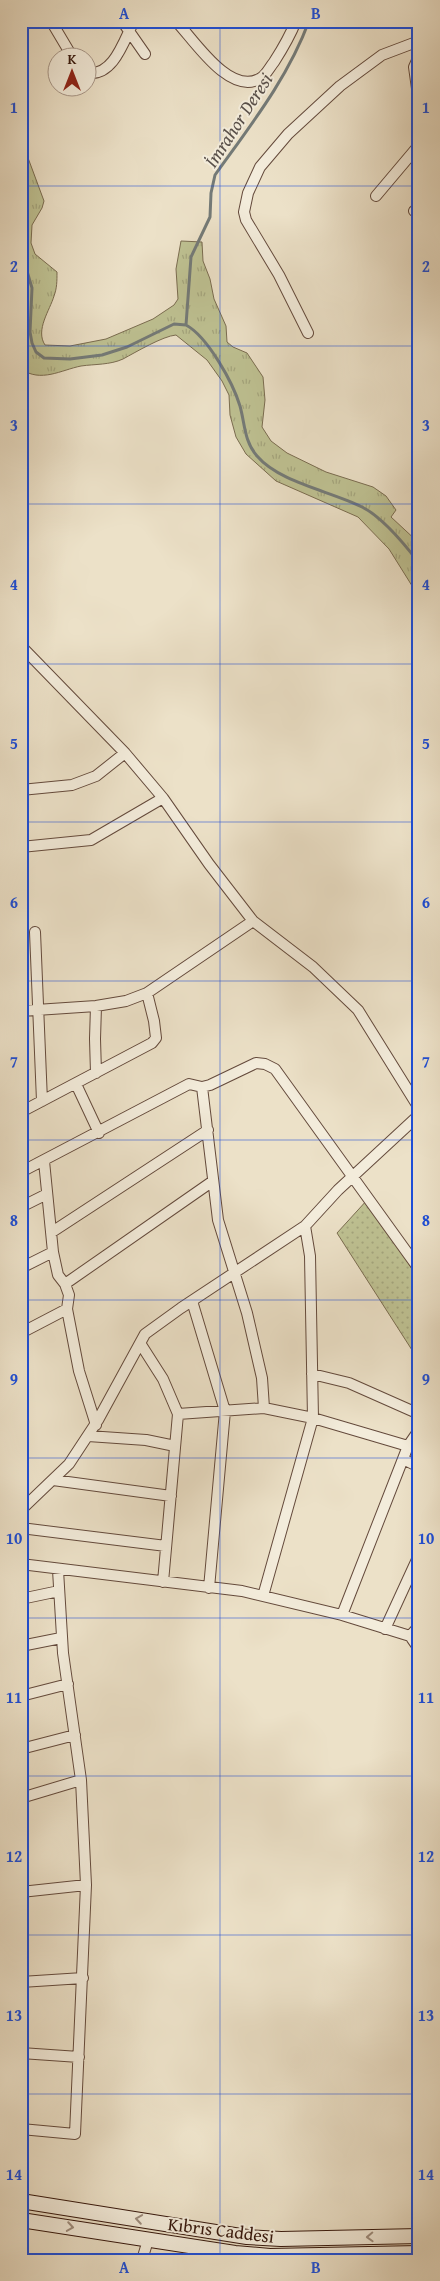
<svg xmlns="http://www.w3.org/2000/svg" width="440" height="2281" font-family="'Gentium Book Plus',serif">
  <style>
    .grass { fill: url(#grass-tufts); stroke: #7a6c50 }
    .park { fill: url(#park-dots); stroke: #7a6c50 }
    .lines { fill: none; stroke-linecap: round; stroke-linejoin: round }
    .stream { stroke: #747a77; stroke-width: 3 }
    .minor-casing { stroke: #644a3c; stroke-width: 12 }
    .secondary-casing { stroke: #37180d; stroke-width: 16 }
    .minor { stroke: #f3ecdb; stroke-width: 10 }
    .secondary { stroke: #f3ecdb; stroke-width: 14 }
    .oneway { stroke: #9e8d7e }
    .grid { fill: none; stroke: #1d4ed8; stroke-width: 1; stroke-opacity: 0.55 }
    .labels { text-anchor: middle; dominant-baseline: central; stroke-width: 4; stroke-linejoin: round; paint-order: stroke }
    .street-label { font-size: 18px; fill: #37180d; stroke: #f3ecdb }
    .water-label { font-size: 19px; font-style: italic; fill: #5a514b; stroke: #f3ecdb }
    .neatline { fill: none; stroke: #1d4ed8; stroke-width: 2 }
    .grid-label { font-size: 16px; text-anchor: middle; font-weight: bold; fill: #1d4ed8 }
  </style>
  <defs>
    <pattern id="grass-tufts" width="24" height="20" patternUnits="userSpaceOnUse" patternTransform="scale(1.25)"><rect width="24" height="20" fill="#bec192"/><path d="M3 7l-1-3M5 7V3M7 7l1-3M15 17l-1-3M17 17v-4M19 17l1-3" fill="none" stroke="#a4a57d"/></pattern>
    <pattern id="park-dots" width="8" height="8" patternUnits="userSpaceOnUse" patternTransform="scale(1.25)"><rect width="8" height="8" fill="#bec192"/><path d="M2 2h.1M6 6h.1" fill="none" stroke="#a4a57d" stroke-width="1.8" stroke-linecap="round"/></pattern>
  </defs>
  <rect width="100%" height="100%" fill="#ece1c8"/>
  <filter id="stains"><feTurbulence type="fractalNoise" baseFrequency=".004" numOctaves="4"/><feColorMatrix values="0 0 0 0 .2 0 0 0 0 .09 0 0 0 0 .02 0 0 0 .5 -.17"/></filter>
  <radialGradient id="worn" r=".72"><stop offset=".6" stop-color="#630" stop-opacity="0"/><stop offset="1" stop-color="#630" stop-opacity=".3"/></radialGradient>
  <path class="grass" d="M 21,139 L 44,201 L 42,208 L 32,225 L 31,243 L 35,254 L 57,272 C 57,281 57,288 54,296 C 50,310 35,330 45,345 L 70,346 L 106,339 L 153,319 L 174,305 L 178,299 L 176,269 L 181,241 L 202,242 L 203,261 L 210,279 L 214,299 L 226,326 L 227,342 L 233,347 L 247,353 L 263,377 L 265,400 L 262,427 L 271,441 L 287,453 L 326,472 L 373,487 L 386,496 L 396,510 L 391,517 L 419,543 L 419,609 L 412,610 L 414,589 L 389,549 L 358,517 L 276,481 L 246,454 L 236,437 L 230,415 L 229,395 L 222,381 L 207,360 L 176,335 C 163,336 136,352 123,359 C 110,365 95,364 81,366 C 61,370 41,383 21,369 Z"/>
  <path class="park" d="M 368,1199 L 419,1280 L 419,1361 L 337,1233 Z"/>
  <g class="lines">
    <path class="stream" d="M 21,179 L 27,198 L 21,218
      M 21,251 L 32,288 L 30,332 L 32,343 L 36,352 L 44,358 L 70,359 L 102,355 L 127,347 L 174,324 L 186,325 C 208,337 233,383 240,406 C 245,424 244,441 257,456 C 280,483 331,491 362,507 C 382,517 406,546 419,563
      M 186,325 L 191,257 L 210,217 L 211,193 L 215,175 C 250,126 288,78 309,21"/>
    <defs>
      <path id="minor" d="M 51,21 L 73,58
        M 122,21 L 145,54
        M 176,21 C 194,40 229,95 259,79 C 266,76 269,68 274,62 C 283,48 290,36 296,21
        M 419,56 L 414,67 L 419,103
        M 88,73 C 114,76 124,40 134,21
        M 376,196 L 419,145
        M 414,211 L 419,208
        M 308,333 L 279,275 L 246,220 L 244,212 L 248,193 L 260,167 L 288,134 L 340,86 L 382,55 L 419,41
        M 21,646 L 125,753 L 163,798 L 209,864 L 253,921 L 313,967 L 358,1010 L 419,1108
        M 21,790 L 72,785 L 96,776 L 125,753
        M 21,847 L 91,840 L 163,798
        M 35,932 L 42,1101
        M 96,1006 L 95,1039 L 96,1073
        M 21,1011 L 96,1006 L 126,1001 L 147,993 L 253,921
        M 76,1084 L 99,1133
        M 202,1087 L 218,1220 L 247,1313 L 262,1378 L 264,1408
        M 21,1112 L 152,1043 L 156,1038 L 154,1021 L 147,993
        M 44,1161 L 53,1252 L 58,1275 L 65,1284 L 69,1295 L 67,1309 L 79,1371 L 96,1425
        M 21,1172 L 189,1084 L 202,1087 L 210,1085 L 256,1063 L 265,1064 L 275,1069 L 419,1269
        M 21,1207 L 47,1194
        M 305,1226 L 338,1190 L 419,1115
        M 52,1232 L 208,1130
        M 21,1268 L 53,1252
        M 65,1284 L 213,1181
        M 192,1301 L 225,1411 L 209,1588
        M 21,1333 L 67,1309
        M 140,1343 L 163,1379 L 178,1414 L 163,1582
        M 312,1374 L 349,1383 L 419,1414
        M 178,1414 L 264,1408 L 313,1418 L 408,1446
        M 88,1436 L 146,1440 L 175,1446
        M 403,1459 L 419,1467
        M 53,1480 L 171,1496
        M 21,1510 L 69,1464 L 98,1420 L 145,1334 L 181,1308 L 305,1226 L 310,1256 L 313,1418 L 263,1596
        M 21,1528 L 166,1546
        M 21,1564 L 242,1591 L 342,1615 L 410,1636 L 419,1649
        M 21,1599 L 59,1591
        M 342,1615 L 408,1446 L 419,1430
        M 385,1629 L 419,1555
        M 410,1636 L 419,1626
        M 21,1646 L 61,1638
        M 21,1696 L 68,1684
        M 21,1749 L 75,1735
        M 21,1798 L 81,1780
        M 21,1892 L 86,1885
        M 21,1982 L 83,1978
        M 21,2053 L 79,2057
        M 21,2129 L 75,2134 L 86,1885 L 81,1780 L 63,1653 L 58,1570
        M 142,2260 L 148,2240"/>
      <path id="secondary" d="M 21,2201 L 247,2237 L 281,2239 L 419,2236
        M 21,2220 L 235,2253 L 270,2256 L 419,2253"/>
    </defs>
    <use href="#minor" class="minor-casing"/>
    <use href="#secondary" class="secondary-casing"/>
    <use href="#minor" class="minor"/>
    <use href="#secondary" class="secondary"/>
  </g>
  <defs><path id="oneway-chevron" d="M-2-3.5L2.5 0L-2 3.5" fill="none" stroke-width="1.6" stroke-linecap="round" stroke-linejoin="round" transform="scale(1.25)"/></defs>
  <g class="oneway">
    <use href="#oneway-chevron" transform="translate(139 2219) rotate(-171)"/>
    <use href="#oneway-chevron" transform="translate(70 2227) rotate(9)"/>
    <use href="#oneway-chevron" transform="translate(370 2237) rotate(178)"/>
  </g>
  <path class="grid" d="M 220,21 L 220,2260M 21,186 L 419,186M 21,346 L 419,346M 21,504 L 419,504M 21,664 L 419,664M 21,822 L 419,822M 21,981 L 419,981M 21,1140 L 419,1140M 21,1300 L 419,1300M 21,1458 L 419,1458M 21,1618 L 419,1618M 21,1776 L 419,1776M 21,1935 L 419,1935M 21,2094 L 419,2094"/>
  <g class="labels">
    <g class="street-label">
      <text transform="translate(221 2230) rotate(7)">Kıbrıs Caddesi</text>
    </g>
    <g class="water-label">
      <text transform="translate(238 120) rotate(-57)">İmrahor Deresi</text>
    </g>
  </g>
  <rect width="440" height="2281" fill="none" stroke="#ece1c8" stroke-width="55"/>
  <g transform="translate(72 72)"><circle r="24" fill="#f3ecdb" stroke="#a89789"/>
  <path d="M0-4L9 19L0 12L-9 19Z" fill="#8f2418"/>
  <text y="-8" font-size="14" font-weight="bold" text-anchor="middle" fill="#37180d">K</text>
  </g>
  <rect x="28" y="28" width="384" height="2226" class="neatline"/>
  <g class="grid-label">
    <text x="124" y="19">A</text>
    <text x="316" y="19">B</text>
    <text x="14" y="113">1</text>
    <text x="426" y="113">1</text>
    <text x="14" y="272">2</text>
    <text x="426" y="272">2</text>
    <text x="14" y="431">3</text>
    <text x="426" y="431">3</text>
    <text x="14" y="590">4</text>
    <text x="426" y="590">4</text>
    <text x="14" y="749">5</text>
    <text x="426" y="749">5</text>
    <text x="14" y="908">6</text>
    <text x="426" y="908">6</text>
    <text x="14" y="1067">7</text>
    <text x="426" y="1067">7</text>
    <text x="14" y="1226">8</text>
    <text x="426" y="1226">8</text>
    <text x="14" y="1385">9</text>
    <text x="426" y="1385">9</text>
    <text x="14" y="1544">10</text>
    <text x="426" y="1544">10</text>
    <text x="14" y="1703">11</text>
    <text x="426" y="1703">11</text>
    <text x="14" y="1862">12</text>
    <text x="426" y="1862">12</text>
    <text x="14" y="2021">13</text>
    <text x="426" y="2021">13</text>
    <text x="14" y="2180">14</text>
    <text x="426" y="2180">14</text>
    <text x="124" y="2273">A</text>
    <text x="316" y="2273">B</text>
  </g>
  <rect width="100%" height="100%" filter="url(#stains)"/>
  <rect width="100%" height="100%" fill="url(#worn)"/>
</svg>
